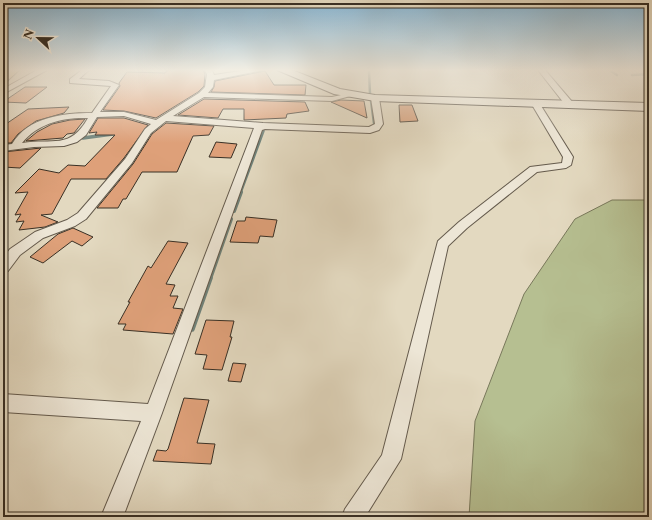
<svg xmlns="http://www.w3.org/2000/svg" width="652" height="520" font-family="'Libre Caslon Text',serif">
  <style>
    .green { fill: #b6bf91; stroke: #78785b }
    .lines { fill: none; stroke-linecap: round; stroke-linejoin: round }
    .stream-far3 { stroke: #70837b; stroke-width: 2.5 }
    .stream-far2 { stroke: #70837b; stroke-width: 3.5 }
    .stream-far1 { stroke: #70837b; stroke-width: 4 }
    .stream { stroke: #70837b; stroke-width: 5.5 }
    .building { fill: #dea079; stroke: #393025 }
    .street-casing { stroke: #645a4c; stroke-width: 2 }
    .secondary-casing { stroke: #393025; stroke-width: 2 }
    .highway-casing { stroke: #393025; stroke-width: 2 }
    .street { fill: #ede6d6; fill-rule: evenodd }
    .secondary { fill: #ede6d6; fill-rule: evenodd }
    .highway { fill: #e2bc80; fill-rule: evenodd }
  </style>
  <rect width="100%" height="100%" fill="#e3d9c0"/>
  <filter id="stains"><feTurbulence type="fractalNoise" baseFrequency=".005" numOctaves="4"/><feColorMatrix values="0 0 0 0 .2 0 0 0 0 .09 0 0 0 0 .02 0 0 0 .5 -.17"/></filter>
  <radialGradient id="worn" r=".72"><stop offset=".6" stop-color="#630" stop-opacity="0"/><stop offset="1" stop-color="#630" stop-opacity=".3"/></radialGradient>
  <path class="green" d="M 612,200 L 649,200 L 649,517 L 469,517 L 475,421 L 524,294 L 575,219 Z"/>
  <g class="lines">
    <path class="stream-far3" d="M 369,70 L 370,94
      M 609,70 L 617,75
      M 632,75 L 649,74
      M 371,101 L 374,123"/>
    <path class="stream-far2" d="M 83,138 L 113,134
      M 3,142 L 11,144
      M 240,193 L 263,131"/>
    <path class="stream-far1" d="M 234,211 L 241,192
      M 210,279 L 231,219"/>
    <path class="stream" d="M 192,329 L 210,278"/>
  </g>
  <path class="building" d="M 167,70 L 203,70 L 205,74 L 204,86 L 198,92 L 156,118 L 124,111 L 103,110 L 120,86 L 119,83 L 127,72 L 165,73 Z
    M 265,71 L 274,85 L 306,85 L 305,95 L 211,92 L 214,87 L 215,81 Z
    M 25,87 L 47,87 L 26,103 L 3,102 Z
    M 204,99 L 305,102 L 309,111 L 287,114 L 286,118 L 244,120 L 244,109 L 223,109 L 218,118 L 178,115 Z
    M 341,100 L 364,101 L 367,118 L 331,102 Z
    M 399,105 L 412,105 L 418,121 L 400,122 Z
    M 69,107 L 64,113 L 36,121 L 18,134 L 11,143 L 3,143 L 3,126 L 28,109 Z
    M 98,118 L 124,118 L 148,125 L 124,158 L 106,179 L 71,179 L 52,214 L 41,215 L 58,222 L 45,227 L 19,230 L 24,221 L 16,222 L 21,214 L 15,215 L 28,192 L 15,193 L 39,169 L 59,173 L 68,165 L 85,166 L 115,135 L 95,135 L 97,132 L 89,133 Z
    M 85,119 L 74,133 L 67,134 L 63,138 L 26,141 L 37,132 L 52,124 L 70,120 Z
    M 166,123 L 214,126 L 209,135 L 193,136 L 177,172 L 142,172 L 126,199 L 123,199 L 118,208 L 97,208 L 133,164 L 152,134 Z
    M 216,142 L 237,144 L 231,158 L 209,157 Z
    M 41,148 L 20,168 L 3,167 L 3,152 Z
    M 246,217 L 277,220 L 273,237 L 260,236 L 258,243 L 230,242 L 237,221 L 245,221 Z
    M 73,228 L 93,237 L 82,246 L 72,241 L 43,263 L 30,257 L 58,234 Z
    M 168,241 L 188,243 L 166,284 L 175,285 L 170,296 L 178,296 L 173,308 L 183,309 L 173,334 L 123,330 L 126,324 L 118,324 L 130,302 L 128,302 L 148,266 L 151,268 Z
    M 206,320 L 234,321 L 230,337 L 232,337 L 222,370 L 203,369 L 207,355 L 195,354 Z
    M 233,363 L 246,364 L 241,382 L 228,381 Z
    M 184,398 L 209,400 L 197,443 L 215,444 L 211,464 L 153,461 L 157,450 L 166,451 L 168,449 Z"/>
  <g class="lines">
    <defs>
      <path id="street" d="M 37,70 L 47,70 L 3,94 L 3,89 Z
        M 82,70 L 89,70 L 79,79 L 109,81 L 119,85 L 100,112 L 124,112 L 156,120 L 199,93 L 205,87 L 207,74 L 204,70 L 212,70 L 214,75 L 247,70 L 264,70 L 214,80 L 213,87 L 208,93 L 332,97 L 350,93 L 354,95 L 332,101 L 204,97 L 173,116 L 263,123 L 369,127 L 375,124 L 371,98 L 375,96 L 379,98 L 383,124 L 379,130 L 370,133 L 265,129 L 262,130 L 162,413 L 123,517 L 101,517 L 141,421 L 3,412 L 3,394 L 148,404 L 254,128 L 166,121 L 151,133 L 132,163 L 86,219 L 75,226 L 43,238 L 20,255 L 8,271 L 3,272 L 3,258 L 10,249 L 35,232 L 67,220 L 78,213 L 125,159 L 145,129 L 151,124 L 124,116 L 97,117 L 86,135 L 77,142 L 64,146 L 34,147 L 3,151 L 3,145 L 12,144 C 28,117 63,113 92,113 L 111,86 L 70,83 L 70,79 ZM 88,118 C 70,150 53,138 22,143 C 38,123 64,117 88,118 Z
        M 538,70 L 545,70 L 573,103 L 573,107 L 567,107 Z
        M 532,101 L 538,101 L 573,157 L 571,165 L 566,168 L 537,172 L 467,228 L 448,246 L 401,459 L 365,517 L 342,517 L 345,509 L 382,455 L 438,241 L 459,222 L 530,167 L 562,163 L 563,157 L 531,103 Z"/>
      <path id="secondary" d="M 277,70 L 292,70 L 340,89 L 375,95 L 649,103 L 649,111 L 375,101 L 334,94 Z"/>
      <path id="highway" d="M 5,70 L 19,70 L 7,81 L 3,82 L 3,72 Z"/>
    </defs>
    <use href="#street" class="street-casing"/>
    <use href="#secondary" class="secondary-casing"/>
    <use href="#highway" class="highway-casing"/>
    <use href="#street" class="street"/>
    <use href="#secondary" class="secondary"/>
    <use href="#highway" class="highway"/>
  </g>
  <linearGradient id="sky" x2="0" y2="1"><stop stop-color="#87b6d4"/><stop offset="0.49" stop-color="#f2eee3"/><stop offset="1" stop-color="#f2eee3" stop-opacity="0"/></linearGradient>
  <rect width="652" height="143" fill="url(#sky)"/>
  <rect width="652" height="520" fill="none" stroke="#e3d9c0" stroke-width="16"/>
  <rect x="4" y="4" width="644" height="512" fill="none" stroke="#393025" stroke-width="2"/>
  <rect x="8" y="8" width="636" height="504" fill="none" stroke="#393025"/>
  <g transform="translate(38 38) rotate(292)" stroke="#ede6d6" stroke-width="3" paint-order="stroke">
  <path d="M0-3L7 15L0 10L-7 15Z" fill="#393025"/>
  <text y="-6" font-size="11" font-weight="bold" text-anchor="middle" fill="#393025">N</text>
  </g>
  <rect width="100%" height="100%" filter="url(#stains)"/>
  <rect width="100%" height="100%" fill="url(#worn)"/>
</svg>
